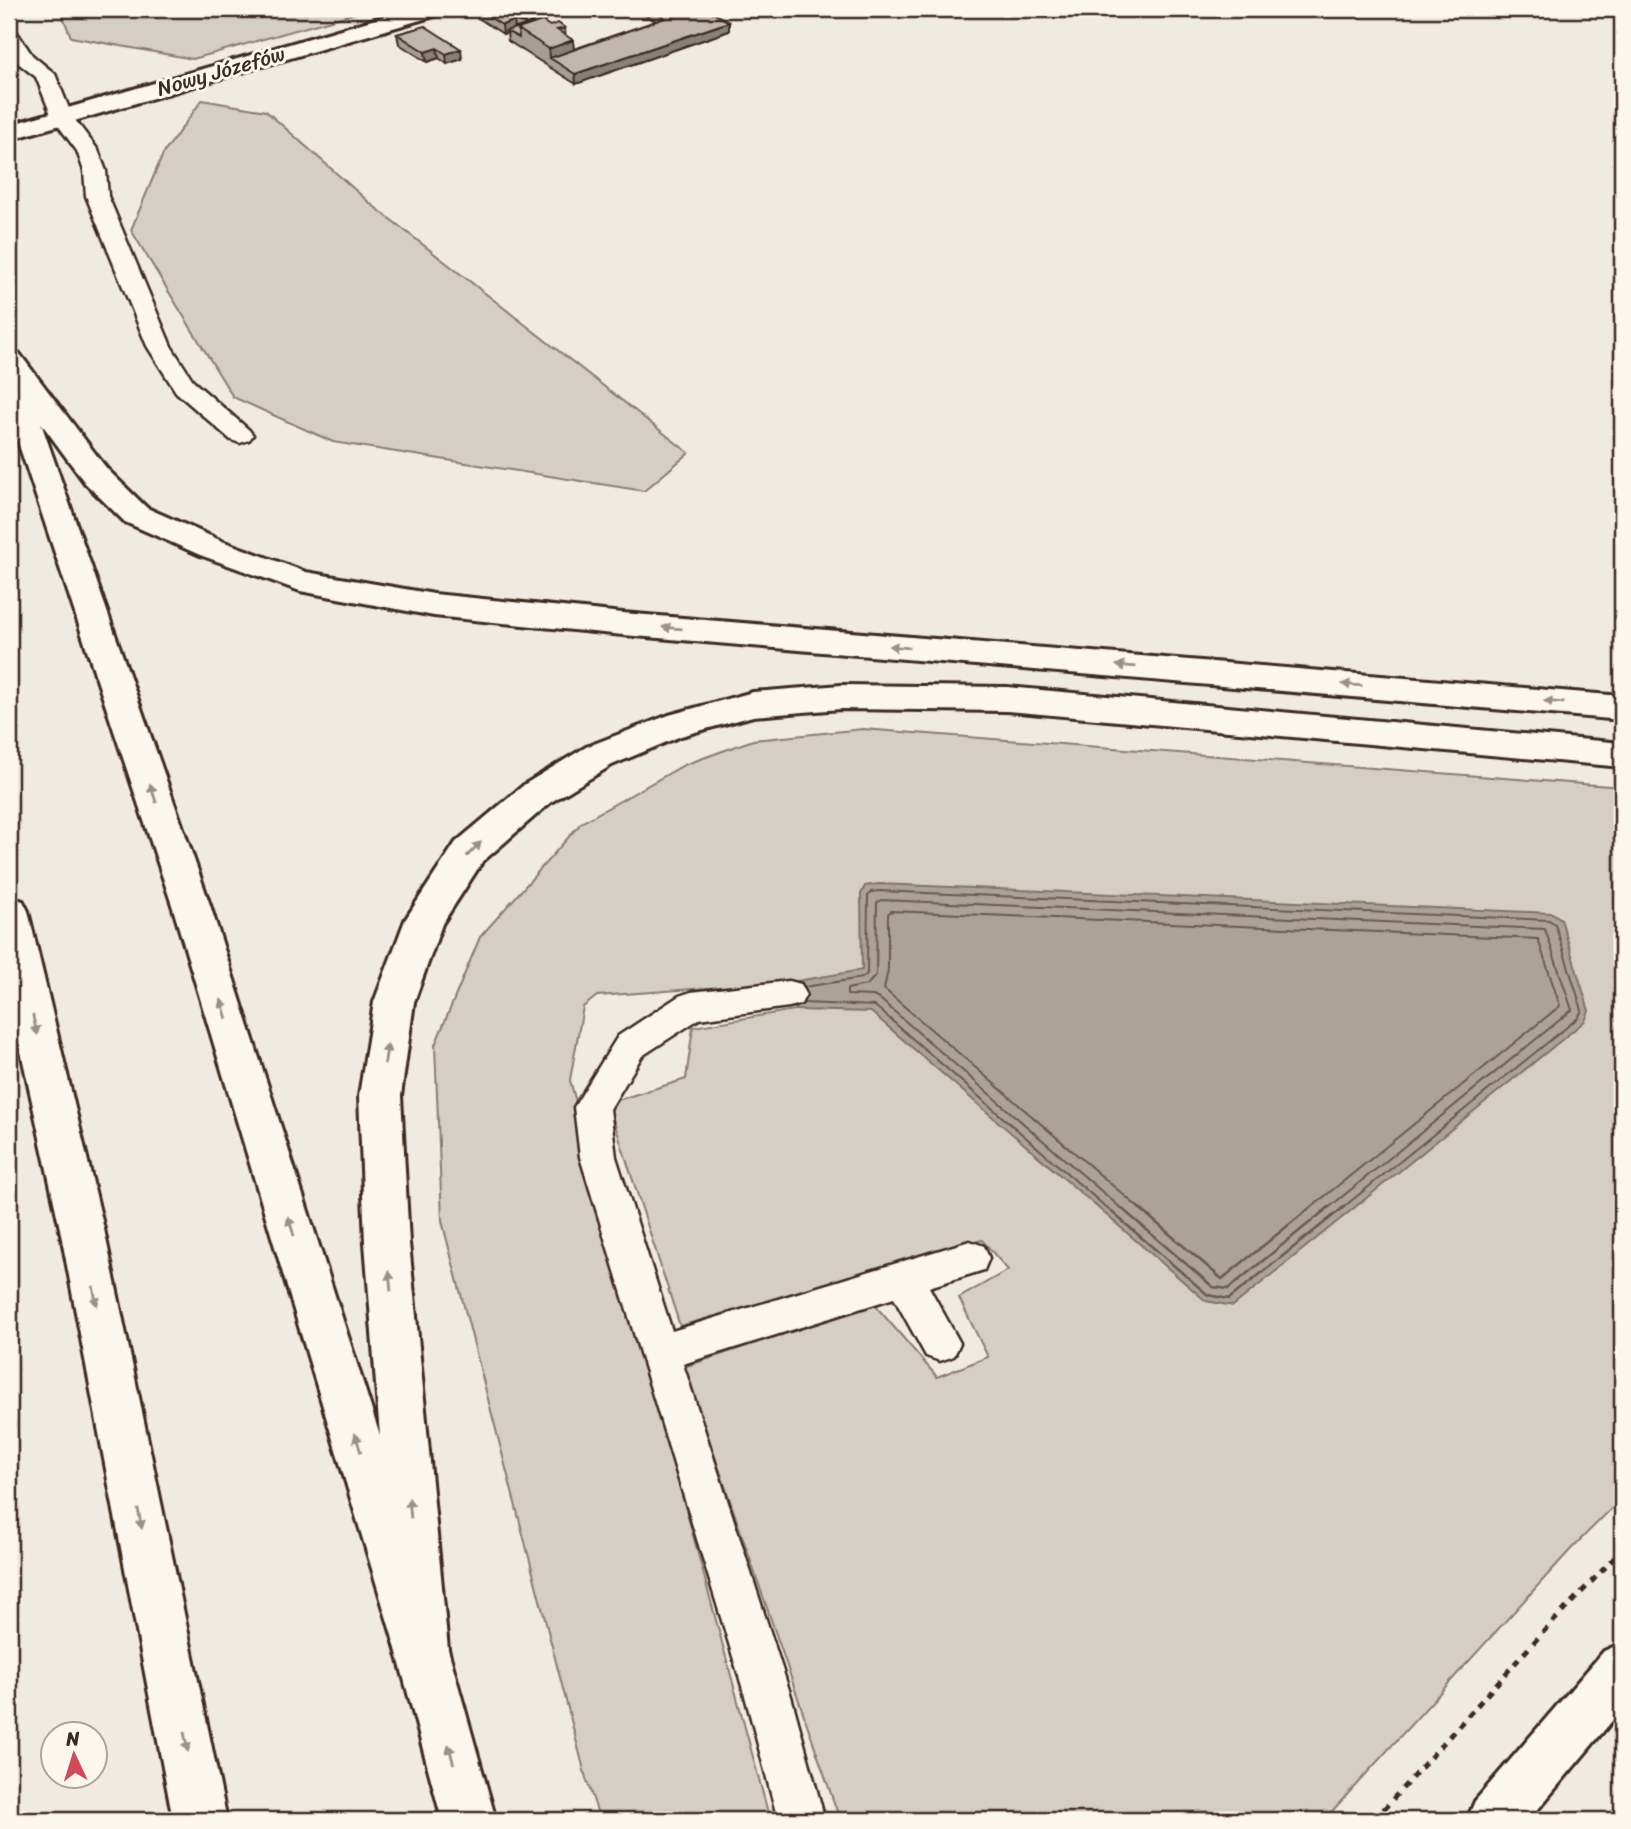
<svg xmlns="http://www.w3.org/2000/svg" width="1631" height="1829" font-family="Sriracha,sans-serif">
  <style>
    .green { fill: #d5cec3; stroke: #887c70; stroke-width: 2 }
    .water { fill: #aca397; stroke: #7f7367; stroke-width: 2 }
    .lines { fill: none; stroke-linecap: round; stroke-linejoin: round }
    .shore-far1 { stroke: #685a4e; stroke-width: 2 }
    .shore { stroke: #685a4e; stroke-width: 2.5 }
    .service-casing { stroke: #3b2a1e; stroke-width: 5 }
    .minor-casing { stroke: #3b2a1e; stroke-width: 6 }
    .secondary-casing { stroke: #3b2a1e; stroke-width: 6 }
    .motorway-casing { stroke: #3b2a1e; stroke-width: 6 }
    .path { stroke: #3b2a1e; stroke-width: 5; stroke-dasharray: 7 7; stroke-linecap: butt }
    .service { fill: #fbf7ec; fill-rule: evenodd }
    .minor { fill: #fbf7ec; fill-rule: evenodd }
    .secondary { fill: #fbf7ec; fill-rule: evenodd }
    .motorway { fill: #fbf7ec; fill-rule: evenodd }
    .wall { fill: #a59e95; stroke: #3b2a1e; stroke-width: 2 }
    .shaded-wall { fill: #868179; stroke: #3b2a1e; stroke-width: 2 }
    .building { fill: #c0b8ad; stroke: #3b2a1e; stroke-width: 2 }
    .oneway { fill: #9b9085 }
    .labels { text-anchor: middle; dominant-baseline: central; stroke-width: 6; stroke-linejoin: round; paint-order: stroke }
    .far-street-label { font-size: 21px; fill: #3b2a1e; stroke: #fbf7ec }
  </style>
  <rect width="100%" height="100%" fill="#f0ebe0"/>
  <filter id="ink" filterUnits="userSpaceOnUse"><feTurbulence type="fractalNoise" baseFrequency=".0143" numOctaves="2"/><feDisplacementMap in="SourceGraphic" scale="14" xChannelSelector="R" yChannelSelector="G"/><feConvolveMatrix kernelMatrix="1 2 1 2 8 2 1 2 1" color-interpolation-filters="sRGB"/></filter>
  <g filter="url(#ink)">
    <path class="green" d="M 60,9 L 370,9 L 193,59 L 71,37 Z
      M 202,100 L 266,111 L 371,204 L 689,453 L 644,491 L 333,442 L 233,397 L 131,230 L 163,154 Z
      M 863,729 L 1622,787 L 1622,1498 L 1572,1548 L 1324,1820 L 840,1820 L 684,1367 L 874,1304 L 937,1377 L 988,1357 L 959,1298 L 1008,1270 L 982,1240 L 680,1326 L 608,1103 L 686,1079 L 693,1027 L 795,1010 L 791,982 L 597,996 L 583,1007 L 570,1080 L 770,1820 L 600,1820 L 586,1778 L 442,1221 L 435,1045 L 480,937 L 581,823 L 684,765 L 753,740 Z"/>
    <path class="water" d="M 879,884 L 1552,913 L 1561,919 L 1589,1011 L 1585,1021 L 1233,1306 L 1206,1301 L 871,1012 L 796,1010 L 791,982 L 862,970 L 861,894 L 865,886 Z"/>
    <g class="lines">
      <path class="shore-far1" d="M 804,987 L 862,978 L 867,974 L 868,896 L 871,892 L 879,891 L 1549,920 L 1555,924 L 1582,1010 L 1578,1018 L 1341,1209
        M 803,1003 L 875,1006 L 1108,1209
        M 1122,1209 L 881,1000 L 873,996 L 847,995 L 847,989 L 867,985 L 876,975 L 877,903 L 881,900 L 1545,929 L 1572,1010 L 1327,1209
        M 1140,1209 L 884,989 L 888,970 L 888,914 L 891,911 L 1538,939 L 1560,1006 L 1309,1209"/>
      <path class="shore" d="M 1106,1207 L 1208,1295 L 1229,1299 L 1344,1207
        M 1120,1207 L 1213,1287 L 1228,1289 L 1329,1207
        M 1138,1207 L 1222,1279 L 1311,1207"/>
      <defs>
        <path id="service" d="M 9,29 L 16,31 L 32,55 L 55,74 L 72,116 L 98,150 L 106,171 L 108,196 L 171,346 L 194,382 L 249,430 L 253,435 L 249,440 L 240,443 L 231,440 L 176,392 L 147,346 L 86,196 L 84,171 L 77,151 L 52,117 L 36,77 L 18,63 L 9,50 Z
          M 789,981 L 801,984 L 806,994 L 801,1004 L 789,1007 L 699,1019 L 642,1056 L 610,1109 L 616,1157 L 672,1331 L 970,1241 L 984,1246 L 989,1258 L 984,1270 L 929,1287 L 960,1343 L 954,1356 L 940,1361 L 926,1356 L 894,1298 L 683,1364 L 791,1696 L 825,1820 L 778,1820 L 745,1696 L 580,1157 L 574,1107 L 618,1036 L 679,996 L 691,992 Z"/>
        <path id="minor" d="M 410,9 L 444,9 L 441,14 L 9,140 L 9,125 Z"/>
        <path id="secondary" d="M 1622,1643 L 1622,1709 L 1529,1820 L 1467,1820 L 1475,1801 L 1604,1651 Z"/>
        <path id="motorway" d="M 9,350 L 19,353 L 107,469 L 147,508 L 222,541 L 306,572 L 434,594 L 623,613 L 1622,696 L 1622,720 L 623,635 L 434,616 L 300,591 L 200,555 L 125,522 L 85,483 L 41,423 L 210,905 L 380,1436 L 365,1243 L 359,1096 L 374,1002 L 405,920 L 456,842 L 525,784 L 586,747 L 669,715 L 753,692 L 841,685 L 1007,687 L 1622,743 L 1622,767 L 1007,711 L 841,709 L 753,716 L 681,736 L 612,765 L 551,802 L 482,862 L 442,924 L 414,1002 L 401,1096 L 409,1243 L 448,1649 L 496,1820 L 442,1820 L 396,1649 L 172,905 L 9,415 Z
          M 9,897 L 23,901 L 28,911 L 104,1229 L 227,1820 L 173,1820 L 60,1229 L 9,997 Z"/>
      </defs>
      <use href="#service" class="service-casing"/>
      <use href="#minor" class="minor-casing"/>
      <use href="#secondary" class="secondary-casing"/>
      <use href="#motorway" class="motorway-casing"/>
      <path class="path" d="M 1374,1820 L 1545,1630 L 1622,1550"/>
      <use href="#service" class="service"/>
      <use href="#minor" class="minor"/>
      <use href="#secondary" class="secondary"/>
      <use href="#motorway" class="motorway"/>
    </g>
    <path class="wall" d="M 476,9 L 545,20 L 534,24 L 565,28 L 565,35 L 574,49 L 656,21 L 634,9 L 706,9 L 729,22 L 729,31 L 576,84 L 508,41 L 507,33 L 503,34 L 478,18 Z
      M 425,26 L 462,59 L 447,64 L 439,58 L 427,62 L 399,44 L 397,34 Z"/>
    <path class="shaded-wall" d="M 544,10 L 545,20 L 534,24 L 529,33 L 528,24 L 529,15 Z
      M 514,21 L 515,30 L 506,31 L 507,33 L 503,34 L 502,25 Z
      M 729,22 L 729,31 L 576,84 L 575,74 Z
      M 565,28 L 566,43 L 573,40 L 575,59 L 550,58 L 549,49 L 557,30 Z
      M 437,48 L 439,58 L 427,62 L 425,52 Z
      M 461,49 L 462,59 L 447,64 L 446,54 Z"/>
    <path class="building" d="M 476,9 L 541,9 L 544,10 L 529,15 L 534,18 L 533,22 L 528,24 L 514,21 L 502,25 Z
      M 650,9 L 706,9 L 729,22 L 575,74 L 550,58 L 665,18 Z
      M 542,21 L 550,26 L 558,23 L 565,28 L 557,30 L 573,40 L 549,49 L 518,29 Z
      M 525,25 L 527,26 L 518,29 L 519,38 L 506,31 Z
      M 425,26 L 461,49 L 446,54 L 437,48 L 425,52 L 397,34 Z"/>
    <defs><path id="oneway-solid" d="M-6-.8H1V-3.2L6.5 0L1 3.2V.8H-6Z" transform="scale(1.75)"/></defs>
    <g class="oneway">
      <use href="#oneway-solid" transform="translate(672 628) rotate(-175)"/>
      <use href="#oneway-solid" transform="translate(899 647) rotate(-175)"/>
      <use href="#oneway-solid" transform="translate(1126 666) rotate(-175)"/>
      <use href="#oneway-solid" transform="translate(1352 685) rotate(-175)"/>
      <use href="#oneway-solid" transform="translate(1554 702) rotate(-175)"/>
      <use href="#oneway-solid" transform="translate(153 793) rotate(-109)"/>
      <use href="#oneway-solid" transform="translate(474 849) rotate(-45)"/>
      <use href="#oneway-solid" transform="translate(224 1009) rotate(-107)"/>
      <use href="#oneway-solid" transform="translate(35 1025) rotate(77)"/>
      <use href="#oneway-solid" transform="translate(386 1054) rotate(-82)"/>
      <use href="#oneway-solid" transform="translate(291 1226) rotate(-107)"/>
      <use href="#oneway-solid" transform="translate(390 1281) rotate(-95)"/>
      <use href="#oneway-solid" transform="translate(95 1296) rotate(79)"/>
      <use href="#oneway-solid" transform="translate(358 1443) rotate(-107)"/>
      <use href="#oneway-solid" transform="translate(410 1508) rotate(-95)"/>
      <use href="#oneway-solid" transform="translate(140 1519) rotate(79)"/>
      <use href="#oneway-solid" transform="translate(186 1742) rotate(79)"/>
      <use href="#oneway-solid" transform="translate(451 1754) rotate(-105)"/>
    </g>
  </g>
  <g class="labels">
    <g class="far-street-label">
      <text transform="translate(221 71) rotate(-16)">Nowy Józefów</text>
    </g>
  </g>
  <rect width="1631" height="1829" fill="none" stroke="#fbf7ec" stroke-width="35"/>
  <rect x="18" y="18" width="1596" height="1794" fill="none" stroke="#3b2a1e" stroke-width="2.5" filter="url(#ink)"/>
  <g transform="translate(74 1755) rotate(356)"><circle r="33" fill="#fbf7ec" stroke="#aea59a" stroke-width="2"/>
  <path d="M0-5L12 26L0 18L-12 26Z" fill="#d1495b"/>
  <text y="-10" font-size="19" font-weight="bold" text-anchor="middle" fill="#3b2a1e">N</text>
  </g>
</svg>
